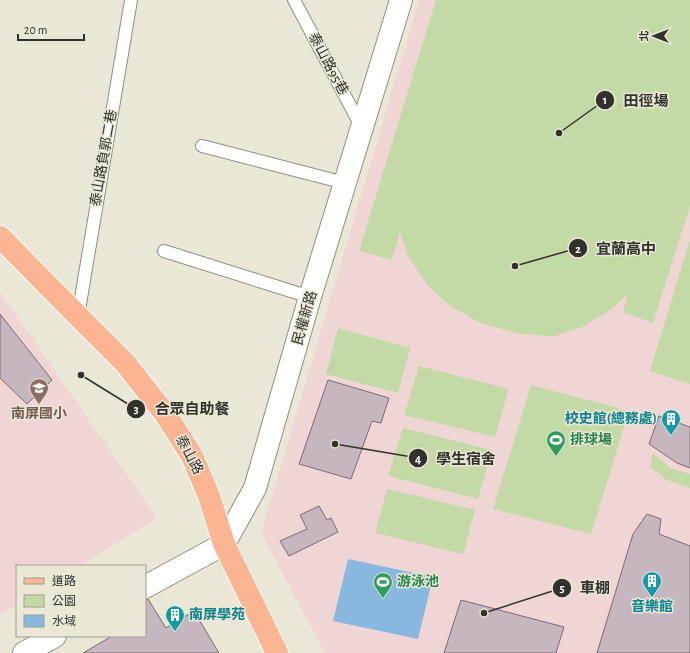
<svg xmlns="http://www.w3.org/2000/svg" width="690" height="653" font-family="'Alegreya Sans','Noto Sans TC',sans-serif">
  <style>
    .education { fill: #f0d5d5 }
    .green { fill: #c4daa6 }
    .water { fill: #88b8df }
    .building { fill: #c6b6c0; stroke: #796b74 }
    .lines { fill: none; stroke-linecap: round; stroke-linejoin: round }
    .service-casing { stroke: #918f7f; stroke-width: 14 }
    .minor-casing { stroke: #918f7f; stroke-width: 24 }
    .primary-casing { stroke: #fff; stroke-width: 24 }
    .service { stroke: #fff; stroke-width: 12 }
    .minor { stroke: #fff; stroke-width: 22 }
    .primary { stroke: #fcb593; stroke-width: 22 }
    .labels { text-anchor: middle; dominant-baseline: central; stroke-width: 3; stroke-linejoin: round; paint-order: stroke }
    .street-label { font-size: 14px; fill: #32312b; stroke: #eae7d6 }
    .education-label { font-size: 14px; font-weight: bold; fill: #785e54; stroke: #eae7d6 }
    .culture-label { font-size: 14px; font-weight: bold; fill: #0d838f; stroke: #eae7d6; text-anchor: end }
    .leisure-label { font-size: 14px; font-weight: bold; fill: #27864d; stroke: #eae7d6; text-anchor: start }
    .leader { fill: none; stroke: #32312b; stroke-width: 1.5 }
    .callout-dot { fill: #32312b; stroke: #eae7d6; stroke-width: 1.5 }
    .mark-label { font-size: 12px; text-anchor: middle; font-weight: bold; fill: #fff }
    .callout-label { font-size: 15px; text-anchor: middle; font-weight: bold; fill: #32312b; stroke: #eae7d6; stroke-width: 3; stroke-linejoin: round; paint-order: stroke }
  </style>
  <rect width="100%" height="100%" fill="#eae7d6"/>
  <path class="education" d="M 419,0 L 690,0 L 690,653 L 325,653 L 261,533 Z
    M 0,292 L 157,518 L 80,566 L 17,566 L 17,605 L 0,615 Z"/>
  <path class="green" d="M 436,0 L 690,0 L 690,206 L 653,323 L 623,312 L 628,294 L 608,312 L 582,327 L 554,336 L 519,334 L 481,323 L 450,306 L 427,285 L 408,256 L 400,233 L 392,260 L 359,251 Z
    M 690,239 L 690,384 L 650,371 Z
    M 338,328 L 410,348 L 398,393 L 326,374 Z
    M 419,366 L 509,389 L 495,437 L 404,415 Z
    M 531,385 L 629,411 L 591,534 L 493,509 Z
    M 403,428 L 492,450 L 478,499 L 388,476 Z
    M 653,453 L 670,468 L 690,474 L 690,488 L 667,480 L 650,467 Z
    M 387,489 L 475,510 L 463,554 L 375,533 Z"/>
  <path class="water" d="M 348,559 L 433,577 L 418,639 L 333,621 Z"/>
  <path class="building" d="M 0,314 L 52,380 L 27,404 L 0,378 Z
    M 328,380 L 389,398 L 381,423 L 372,421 L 351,479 L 299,464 Z
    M 659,416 L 690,427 L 690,468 L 677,463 L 649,444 Z
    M 319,506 L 327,520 L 331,518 L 338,532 L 289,556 L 280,541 L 307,529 L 300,515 Z
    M 647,514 L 661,519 L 659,534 L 690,546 L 690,653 L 597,653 L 633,534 Z
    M 145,599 L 148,599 L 166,628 L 194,611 L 219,653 L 83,653 L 112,636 L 145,636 Z
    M 461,600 L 564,627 L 556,653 L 444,653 Z"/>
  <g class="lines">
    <defs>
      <path id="service" d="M 294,0 L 362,128
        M 202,146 L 345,183
        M 164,251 L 310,297
        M 78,316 L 131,0"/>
      <path id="minor" d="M 145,587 L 224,544 L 255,488 L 310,297 L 401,0
        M 24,653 L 55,636"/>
      <path id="primary" d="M 0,237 L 78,316 L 125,363 L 166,415 L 192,456 L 209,496 L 224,544 L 277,653"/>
    </defs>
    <use href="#service" class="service-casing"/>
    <use href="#minor" class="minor-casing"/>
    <use href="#primary" class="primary-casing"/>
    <use href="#service" class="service"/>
    <use href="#minor" class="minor"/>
    <use href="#primary" class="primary"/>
  </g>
  <defs>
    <symbol id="school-pin" viewBox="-11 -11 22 30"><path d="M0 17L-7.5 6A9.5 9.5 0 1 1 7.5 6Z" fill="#8d6e63" stroke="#eae7d6"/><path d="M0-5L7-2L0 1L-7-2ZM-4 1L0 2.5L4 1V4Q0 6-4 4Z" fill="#fff"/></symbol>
    <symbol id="building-pin" viewBox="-11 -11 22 30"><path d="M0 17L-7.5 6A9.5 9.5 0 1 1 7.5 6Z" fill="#0f9aa8" stroke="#eae7d6"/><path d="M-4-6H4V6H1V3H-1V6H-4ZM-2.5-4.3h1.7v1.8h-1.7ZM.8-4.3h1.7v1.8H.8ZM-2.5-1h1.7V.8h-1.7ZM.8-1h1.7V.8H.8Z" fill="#fff"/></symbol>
    <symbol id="stadium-pin" viewBox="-11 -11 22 30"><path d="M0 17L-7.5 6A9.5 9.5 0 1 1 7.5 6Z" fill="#2e9e5b" stroke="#eae7d6"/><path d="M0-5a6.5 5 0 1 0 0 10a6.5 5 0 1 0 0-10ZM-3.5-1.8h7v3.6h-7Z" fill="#fff"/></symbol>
  </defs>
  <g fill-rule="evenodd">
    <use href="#school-pin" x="28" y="377" width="22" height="30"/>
    <use href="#building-pin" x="660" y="408" width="22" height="30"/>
    <use href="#stadium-pin" x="545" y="429" width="22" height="30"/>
    <use href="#building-pin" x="641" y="570" width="22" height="30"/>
    <use href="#stadium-pin" x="372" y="571" width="22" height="30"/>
    <use href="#building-pin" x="164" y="604" width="22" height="30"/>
  </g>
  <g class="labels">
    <g class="street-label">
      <text transform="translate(328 64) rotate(62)">泰山路95巷</text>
      <text transform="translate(104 158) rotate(-80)">泰山路負郭二巷</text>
      <text transform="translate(305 318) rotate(-74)">民權新路</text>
      <text transform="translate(189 455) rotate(62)">泰山路</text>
    </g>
    <g class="education-label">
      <text x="39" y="414">南屏國小</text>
    </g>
    <g class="culture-label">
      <text x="657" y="419">校史館(總務處)</text>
      <text x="652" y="607" text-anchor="middle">音樂館</text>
      <text x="189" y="615" text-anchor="start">南屏學苑</text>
    </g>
    <g class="leisure-label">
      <text x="570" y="440">排球場</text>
      <text x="397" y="582">游泳池</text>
    </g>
  </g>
  <path class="leader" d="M559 133L605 100M515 266L578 248M81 375L136 409M335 444L418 458M484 613L562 588"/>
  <g class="callout-dot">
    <circle cx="559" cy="133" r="4"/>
    <circle cx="515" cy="266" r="4"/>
    <circle cx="81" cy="375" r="4"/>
    <circle cx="335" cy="444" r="4"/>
    <circle cx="484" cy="613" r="4"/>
    <circle cx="605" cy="100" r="10"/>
    <circle cx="578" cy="248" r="10"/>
    <circle cx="136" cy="409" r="10"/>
    <circle cx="418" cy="458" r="10"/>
    <circle cx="562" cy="588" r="10"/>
  </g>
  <g class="mark-label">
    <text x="605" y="104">1</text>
    <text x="578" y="253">2</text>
    <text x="136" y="413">3</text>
    <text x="418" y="463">4</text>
    <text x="562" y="592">5</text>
  </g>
  <g class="callout-label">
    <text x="646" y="106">田徑場</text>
    <text x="626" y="254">宜蘭高中</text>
    <text x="192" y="414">合眾自助餐</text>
    <text x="466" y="464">學生宿舍</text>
    <text x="595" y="593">車棚</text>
  </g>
  <rect x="16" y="565" width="130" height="72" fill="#eae7d6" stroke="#a09e92"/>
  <rect x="24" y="578" width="20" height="6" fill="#fcb593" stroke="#a09e92"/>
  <text x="52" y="585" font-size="12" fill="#32312b">道路</text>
  <rect x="24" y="595" width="20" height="12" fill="#c4daa6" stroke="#a09e92"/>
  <text x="52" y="605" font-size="12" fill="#32312b">公園</text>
  <rect x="24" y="615" width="20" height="12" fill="#88b8df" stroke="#a09e92"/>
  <text x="52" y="625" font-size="12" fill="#32312b">水域</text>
  <g transform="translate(654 36) rotate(270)" stroke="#eae7d6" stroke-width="3" paint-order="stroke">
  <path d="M0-3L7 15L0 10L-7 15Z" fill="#32312b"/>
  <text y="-6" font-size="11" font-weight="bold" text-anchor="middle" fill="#32312b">北</text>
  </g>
  <path d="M18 34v6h66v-6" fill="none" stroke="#32312b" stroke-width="2"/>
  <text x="24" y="34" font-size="12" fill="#32312b" stroke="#eae7d6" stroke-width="3" paint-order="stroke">20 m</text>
</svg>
